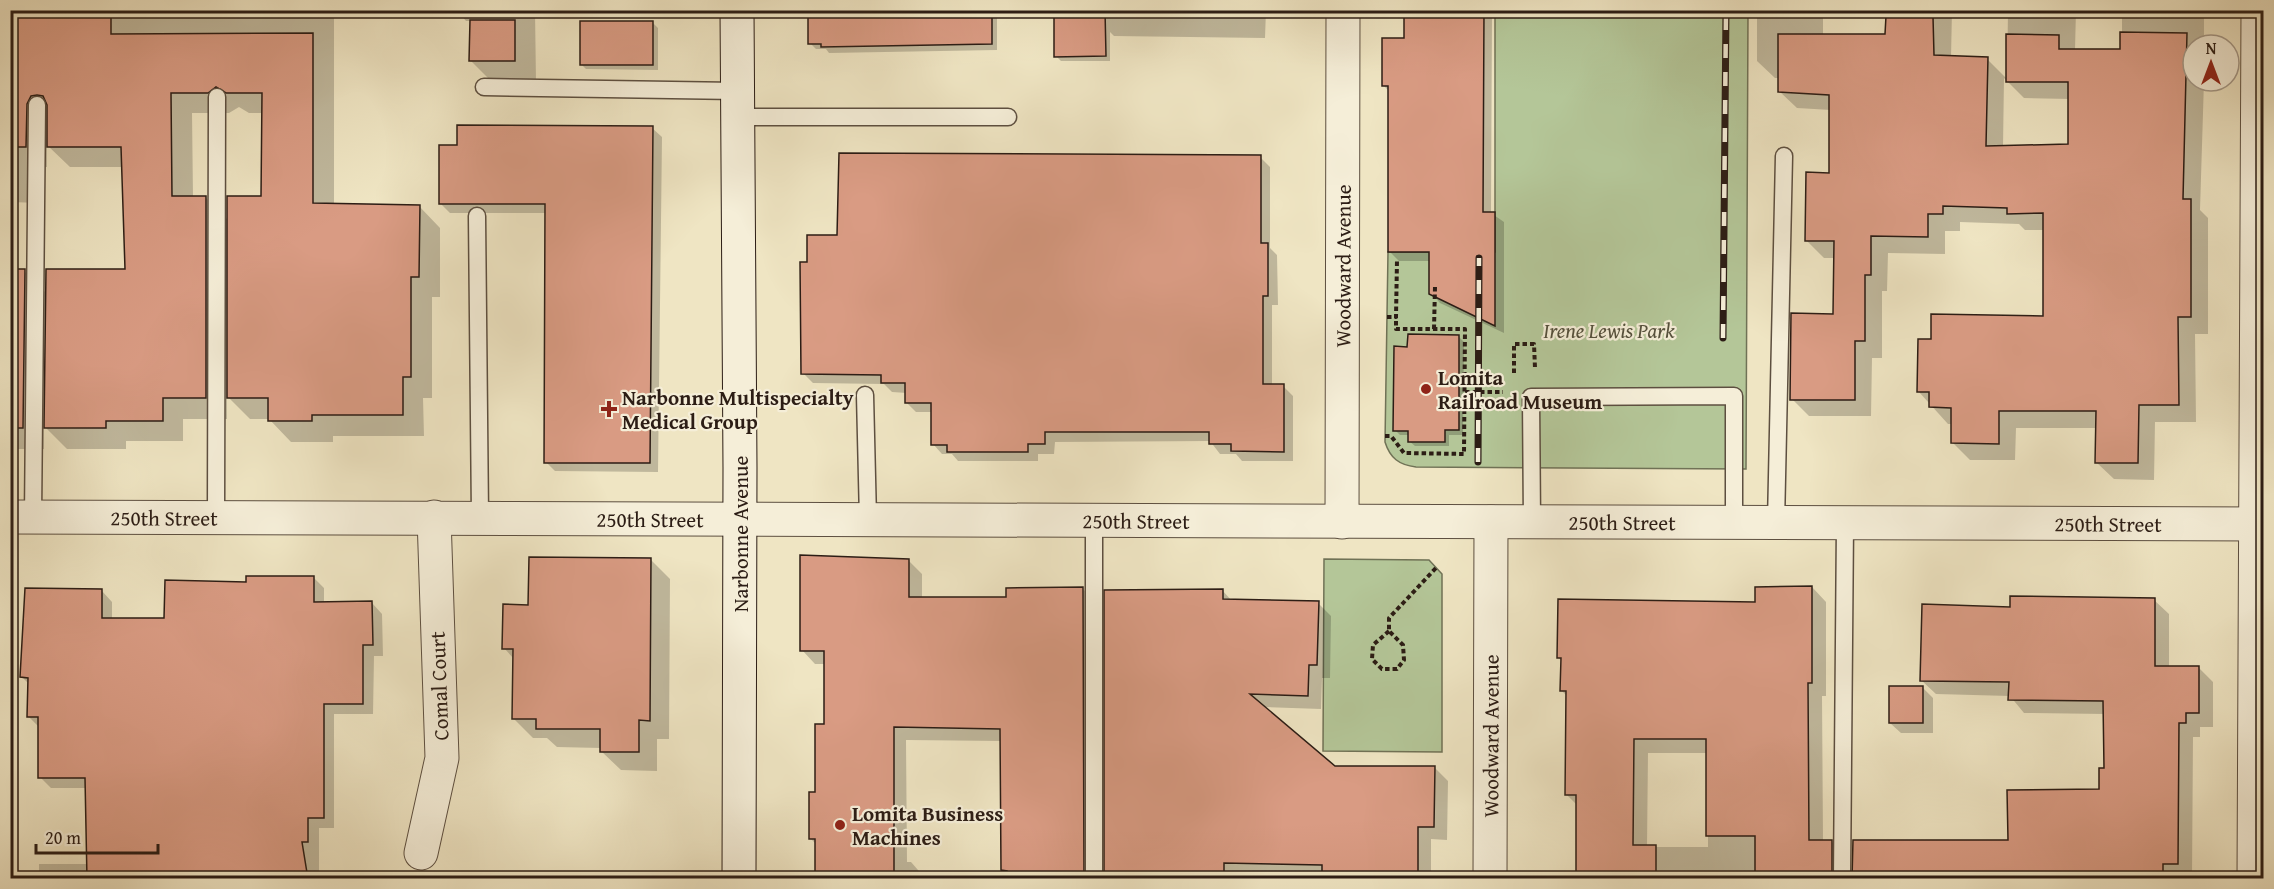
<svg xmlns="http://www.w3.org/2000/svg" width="2274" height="889" font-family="'Gentium Book Plus',serif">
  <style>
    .park { fill: #b4c698; stroke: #707256; stroke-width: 1.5 }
    .shadow { fill: #0003; fill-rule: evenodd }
    .building { fill: #d99b83; stroke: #2c1d15; stroke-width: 1.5 }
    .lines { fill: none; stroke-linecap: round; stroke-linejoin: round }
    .service-casing { stroke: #5d4f40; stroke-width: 19 }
    .minor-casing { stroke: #5d4f40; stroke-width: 35 }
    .tertiary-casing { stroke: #5d4f40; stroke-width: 35 }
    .secondary-casing { stroke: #2c1d15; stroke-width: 35 }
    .path { stroke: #2c1d15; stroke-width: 4; stroke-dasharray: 4.5 3; stroke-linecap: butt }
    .service { stroke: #f5eed8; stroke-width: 16 }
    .minor { stroke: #f5eed8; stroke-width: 33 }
    .tertiary { stroke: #f5eed8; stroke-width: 33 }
    .secondary { stroke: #f5eed8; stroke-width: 33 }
    .rail-casing { stroke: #2c1d15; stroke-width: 7 }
    .rail { stroke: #f5eed8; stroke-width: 4.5; stroke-dasharray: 14; stroke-linecap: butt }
    .poi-dot { fill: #8f2418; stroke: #f5eed8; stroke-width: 2 }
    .labels { text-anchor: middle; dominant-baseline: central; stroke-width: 4.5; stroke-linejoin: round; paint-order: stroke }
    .street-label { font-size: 21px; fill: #2c1d15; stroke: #f5eed8 }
    .park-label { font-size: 21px; font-style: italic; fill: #55503c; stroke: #f5eed8 }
    .poi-label { font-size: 21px; font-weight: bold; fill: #2c1d15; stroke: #f5eed8; text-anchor: start }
  </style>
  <rect width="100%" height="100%" fill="#efe5c3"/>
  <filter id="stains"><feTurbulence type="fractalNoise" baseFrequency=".00333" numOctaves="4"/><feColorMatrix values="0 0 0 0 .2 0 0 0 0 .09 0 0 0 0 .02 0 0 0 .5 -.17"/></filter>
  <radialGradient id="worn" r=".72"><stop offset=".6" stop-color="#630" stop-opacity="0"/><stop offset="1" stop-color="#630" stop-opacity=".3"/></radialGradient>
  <path class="park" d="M 1495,11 L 1748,11 L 1746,469 L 1416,467 C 1399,465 1390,458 1385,442 L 1388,252 L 1495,252 Z
    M 1324,559 L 1429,560 L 1442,574 L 1442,752 L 1323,751 Z"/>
  <path class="shadow" d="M 10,10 L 535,10 L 536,82 L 492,82 L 471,61 L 471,21 L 466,21 L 460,14 L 334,14 L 334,205 L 419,206 L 440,228 L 440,297 L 432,297 L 432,398 L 423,398 L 424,436 L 333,436 L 333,442 L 291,442 L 269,419 L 250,419 L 227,396 L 227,419 L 183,419 L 183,441 L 126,441 L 126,449 L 67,449 L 44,426 L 44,449 L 10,449 L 10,271 L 24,271 L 47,294 L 127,271 L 123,167 L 70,167 L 47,145 L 47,167 L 40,167 L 40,203 L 10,202 ZM 239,107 L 249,113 L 263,113 L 262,198 L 229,221 L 206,198 L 193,198 L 192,113 L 229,113 Z
    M 810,10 L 1047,10 L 997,13 L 997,50 L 829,53 L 826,49 L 816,49 L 810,43 Z
    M 1055,10 L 1105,10 L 1108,13 L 1108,10 L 1266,10 L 1265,38 L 1114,36 L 1110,32 L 1110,61 L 1061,61 L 1056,56 Z
    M 1406,10 L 1492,12 L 1491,213 L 1504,222 L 1504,333 L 1440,303 L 1431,293 L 1431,261 L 1399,261 L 1390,252 L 1389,91 L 1383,85 L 1406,39 Z
    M 1757,10 L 1823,10 L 1823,35 L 1887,35 L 1903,18 L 1903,10 L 1952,10 L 1951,58 L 1987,59 L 2007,79 L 2008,11 L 2004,10 L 2076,10 L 2075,50 L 2122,50 L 2122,10 L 2204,10 L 2204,45 L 2193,45 L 2193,81 L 2204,81 L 2200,210 L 2208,218 L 2208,334 L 2195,334 L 2196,422 L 2155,422 L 2154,480 L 2114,479 L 2096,462 L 2097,428 L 2016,428 L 2015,460 L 1970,460 L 1952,442 L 1953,424 L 1948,424 L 1919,392 L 1933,340 L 2045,318 L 2045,230 L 2025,230 L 2019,224 L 1960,222 L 1960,231 L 1945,231 L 1945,254 L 1888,253 L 1887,291 L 1882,291 L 1882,358 L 1872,358 L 1871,416 L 1809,416 L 1792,399 L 1834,315 L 1835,258 L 1824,258 L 1807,241 L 1830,175 L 1831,110 L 1797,108 L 1779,91 L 1779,78 L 1775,78 L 1757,61 ZM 2004,78 L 2024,98 L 2070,99 L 2070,146 L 2003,147 Z
    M 652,22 L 658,28 L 658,70 L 586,69 L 581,64 Z
    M 652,128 L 662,137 L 658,472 L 555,471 L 546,462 L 547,213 L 450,213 L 440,203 L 458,146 Z
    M 1260,157 L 1270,167 L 1270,248 L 1277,255 L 1278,305 L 1272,305 L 1272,385 L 1283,386 L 1293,396 L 1293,461 L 1242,461 L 1236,454 L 1220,454 L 1210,441 L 1055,442 L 1054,454 L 1038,454 L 1038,461 L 958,461 L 952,454 L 942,454 L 933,444 L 933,412 L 916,412 L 907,403 L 907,393 L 892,392 L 884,384 L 813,383 L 803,373 L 808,263 L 839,236 Z
    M 1459,337 L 1464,342 L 1463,435 L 1449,435 L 1449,446 L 1415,446 L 1409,441 L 1409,435 L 1400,435 L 1395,430 L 1409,349 Z
    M 651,560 L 670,579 L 669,739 L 657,739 L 657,771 L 621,770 L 601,751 L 601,748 L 557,747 L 547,738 L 533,738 L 514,719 L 514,659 L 504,648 L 530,606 Z
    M 908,560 L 922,574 L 922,598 L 1007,598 L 1083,589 L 1096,602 L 1096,878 L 1012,878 L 1003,869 L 1002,741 L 906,740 L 907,862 L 911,862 L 925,878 L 817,878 L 817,845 L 810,838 L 825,725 L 825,664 L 815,664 L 802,650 Z
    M 313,577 L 324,588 L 324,603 L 372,603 L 382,614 L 383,656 L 374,656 L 373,714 L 334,714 L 334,828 L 319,828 L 319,878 L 39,878 L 39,864 L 89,864 L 86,788 L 51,788 L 40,777 L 40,728 L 29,717 L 29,684 L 22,677 L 102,591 L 112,602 L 112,619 L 166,619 L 248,583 Z
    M 1812,587 L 1826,602 L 1826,696 L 1822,696 L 1823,841 L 1831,841 L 1846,856 L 1845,878 L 1578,878 L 1578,806 L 1566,794 L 1567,696 L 1562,691 L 1562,662 L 1559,658 ZM 1648,753 L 1708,753 L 1708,847 L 1647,847 Z
    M 1222,590 L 1232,601 L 1318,603 L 1331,616 L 1330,678 L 1322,678 L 1321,709 L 1263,707 L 1334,767 L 1435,768 L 1448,781 L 1447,840 L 1431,839 L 1431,878 L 1236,876 L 1236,878 L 1106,878 Z
    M 2154,600 L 2169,614 L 2169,668 L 2198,667 L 2213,682 L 2213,727 L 2200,727 L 2200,737 L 2193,737 L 2192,878 L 1854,878 L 2009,841 L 2101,790 L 2105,769 L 2105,714 L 2024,713 L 2010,696 L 1936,694 L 1921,680 L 2011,608 Z
    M 1922,687 L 1933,698 L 1933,733 L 1901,733 L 1890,723 Z"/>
  <path class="building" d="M 10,10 L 111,10 L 111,34 L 313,33 L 313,203 L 420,205 L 419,277 L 411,277 L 411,377 L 403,377 L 403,415 L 312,415 L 312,421 L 268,421 L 268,398 L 227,398 L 227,196 L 261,196 L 262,93 L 226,93 L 216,87 L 208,93 L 171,93 L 172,196 L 206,196 L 206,398 L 163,398 L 163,421 L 106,421 L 106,428 L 44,428 L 46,269 L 125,269 L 121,147 L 47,147 L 47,105 L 43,96 L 37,95 L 31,96 L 27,104 L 26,147 L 10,147 Z
    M 808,10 L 992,10 L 992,44 L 821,47 L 821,44 L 808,44 Z
    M 1054,10 L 1105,10 L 1106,56 L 1054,57 Z
    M 1404,10 L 1484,10 L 1483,212 L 1495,212 L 1495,326 L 1429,294 L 1429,252 L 1388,252 L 1388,86 L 1382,86 L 1382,38 L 1404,38 Z
    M 1886,16 L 1933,17 L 1934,55 L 1988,57 L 1986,146 L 2068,144 L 2068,82 L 2006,82 L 2006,34 L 2059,35 L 2059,49 L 2120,49 L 2120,32 L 2187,33 L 2183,199 L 2191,199 L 2191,317 L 2178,317 L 2179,405 L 2139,405 L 2138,463 L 2095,463 L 2096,411 L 1999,411 L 1999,444 L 1951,443 L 1951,408 L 1929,407 L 1929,392 L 1917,392 L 1918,339 L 1931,339 L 1931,314 L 2043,316 L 2043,213 L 2007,214 L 2007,208 L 1943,206 L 1943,214 L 1928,214 L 1928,237 L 1871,236 L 1871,275 L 1865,275 L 1865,341 L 1855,341 L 1855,400 L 1790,400 L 1791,313 L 1833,314 L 1834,241 L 1805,241 L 1806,172 L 1829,173 L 1829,95 L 1778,92 L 1778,34 L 1885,34 Z
    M 470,20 L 515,20 L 515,61 L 469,61 Z
    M 580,21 L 653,21 L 653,65 L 580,65 Z
    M 457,125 L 653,126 L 650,463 L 544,463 L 545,204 L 439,204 L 439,145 L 457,145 Z
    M 839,153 L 1261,155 L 1261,243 L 1268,243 L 1268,296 L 1263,296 L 1263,384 L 1284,384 L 1284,452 L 1231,451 L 1231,444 L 1209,444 L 1209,432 L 1045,432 L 1045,444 L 1028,444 L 1028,452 L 947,452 L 947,445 L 931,445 L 931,403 L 905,403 L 905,383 L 881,383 L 881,375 L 801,374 L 800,262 L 807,262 L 807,235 L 837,235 Z
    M 10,269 L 25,269 L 23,428 L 10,428 Z
    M 1408,334 L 1459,335 L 1459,430 L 1445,430 L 1445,442 L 1408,442 L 1408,431 L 1393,431 L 1394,346 L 1407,347 Z
    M 800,555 L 909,559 L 909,597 L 1006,597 L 1006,588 L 1083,587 L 1084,879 L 1007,879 L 1007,871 L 1001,870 L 1000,729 L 894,727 L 894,879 L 815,879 L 815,839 L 809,839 L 809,792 L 815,792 L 815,724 L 824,724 L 824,651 L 800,651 Z
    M 529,557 L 651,558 L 650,721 L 639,720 L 639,752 L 600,752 L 600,729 L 536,729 L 536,719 L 512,719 L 513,649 L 502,649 L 503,604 L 528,605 Z
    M 246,576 L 314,576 L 314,602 L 372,601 L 373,645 L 363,645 L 363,704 L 324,704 L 324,818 L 308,818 L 308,842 L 302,842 L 308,879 L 87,879 L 85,778 L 38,778 L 38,717 L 27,717 L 28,678 L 20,677 L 25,588 L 102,589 L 102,618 L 164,618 L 165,580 L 246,582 Z
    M 1812,586 L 1812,683 L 1808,683 L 1809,840 L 1832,840 L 1832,879 L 1755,879 L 1755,836 L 1706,836 L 1706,739 L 1634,739 L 1633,845 L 1656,845 L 1656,879 L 1576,879 L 1576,795 L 1565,795 L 1566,691 L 1560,691 L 1561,658 L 1557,658 L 1558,599 L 1755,602 L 1755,587 Z
    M 1223,589 L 1223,599 L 1319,601 L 1317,665 L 1309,665 L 1308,696 L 1250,694 L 1335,766 L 1435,766 L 1434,827 L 1418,827 L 1418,879 L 1322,879 L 1322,865 L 1224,863 L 1224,879 L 1104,879 L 1104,590 Z
    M 2010,596 L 2155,598 L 2155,666 L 2199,666 L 2199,713 L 2186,713 L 2186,723 L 2179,723 L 2178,864 L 2163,864 L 2163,879 L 1852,879 L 1853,840 L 2008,840 L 2007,790 L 2099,789 L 2099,768 L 2104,768 L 2103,701 L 2008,700 L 2009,682 L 1920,681 L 1922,604 L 2010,607 Z
    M 1889,686 L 1923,686 L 1923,723 L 1889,723 Z"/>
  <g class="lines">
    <defs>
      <path id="service" d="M 484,87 L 737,91
        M 737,117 L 1008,117
        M 477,216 L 480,517
        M 865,395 L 868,519
        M 33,517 L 37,105
        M 216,517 L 217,97
        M 1094,520 L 1094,878
        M 1532,522 L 1531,397 L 1734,396 L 1734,523
        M 1776,523 L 1784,156
        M 1842,878 L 1845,523"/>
      <g id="minor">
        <path id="s1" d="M 1342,522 L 1343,10"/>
        <path d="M 421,853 L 442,758 L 434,517"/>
        <path id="s2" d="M 1490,878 L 1491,522"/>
      </g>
      <g id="tertiary">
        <path id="s3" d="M 10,517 L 2264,524"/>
        <path d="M 2254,878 L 2258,10"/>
      </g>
      <path id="secondary" d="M 737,10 L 740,467 L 739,878"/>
    </defs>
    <use href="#service" class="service-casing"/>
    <use href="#minor" class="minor-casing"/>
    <use href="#tertiary" class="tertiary-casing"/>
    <use href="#secondary" class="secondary-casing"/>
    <path class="path" d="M 1387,317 L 1396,317 L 1397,260
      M 1434,329 L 1435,287
      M 1514,373 L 1514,344 L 1534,344 L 1535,368
      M 1465,392 L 1503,392
      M 643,396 L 659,396
      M 1385,436 L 1391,436 L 1404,453 L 1464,454 L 1465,329 L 1396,329 L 1396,317
      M 1389,631 L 1373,645 L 1372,659 L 1382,669 L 1397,669 L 1404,660 L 1403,645 L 1389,631 L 1389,618 L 1436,568"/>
    <use href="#service" class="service"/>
    <use href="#minor" class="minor"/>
    <use href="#tertiary" class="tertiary"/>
    <use href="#secondary" class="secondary"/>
    <defs>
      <path id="rail" d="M 1723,338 L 1726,10
        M 1478,462 L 1479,258"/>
    </defs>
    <use href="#rail" class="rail-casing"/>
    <use href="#rail" class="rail"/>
  </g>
  <g class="poi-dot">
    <circle cx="1426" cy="389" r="6"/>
    <path d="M606 400h6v6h6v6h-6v6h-6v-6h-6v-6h6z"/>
    <circle cx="840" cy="825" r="6"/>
  </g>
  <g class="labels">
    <g class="street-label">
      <text stroke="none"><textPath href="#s1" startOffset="256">Woodward Avenue</textPath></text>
      <text stroke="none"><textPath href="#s3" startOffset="154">250th Street</textPath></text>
      <text stroke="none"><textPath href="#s3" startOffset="640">250th Street</textPath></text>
      <text stroke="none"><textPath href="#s3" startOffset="1126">250th Street</textPath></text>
      <text stroke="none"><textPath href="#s3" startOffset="1612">250th Street</textPath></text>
      <text stroke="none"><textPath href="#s3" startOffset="2098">250th Street</textPath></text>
      <text transform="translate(740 534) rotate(-90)">Narbonne Avenue</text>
      <text transform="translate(439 686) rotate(-92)">Comal Court</text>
      <text stroke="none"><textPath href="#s2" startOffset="142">Woodward Avenue</textPath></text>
    </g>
    <g class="park-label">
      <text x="1609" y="330">Irene Lewis Park</text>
    </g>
    <g class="poi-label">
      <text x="1438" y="377">Lomita<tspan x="1438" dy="24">Railroad Museum</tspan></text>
      <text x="622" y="397">Narbonne Multispecialty<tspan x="622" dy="24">Medical Group</tspan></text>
      <text x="852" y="813">Lomita Business<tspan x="852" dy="24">Machines</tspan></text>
    </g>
  </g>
  <rect width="2274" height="889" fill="none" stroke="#efe5c3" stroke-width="36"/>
  <rect x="12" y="12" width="2250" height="865" fill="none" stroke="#2c1d15" stroke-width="3"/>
  <rect x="18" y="18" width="2238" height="853" fill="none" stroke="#2c1d15" stroke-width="1.5"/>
  <g transform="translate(2211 63)"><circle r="28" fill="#f5eed8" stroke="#a59a8a" stroke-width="1.5"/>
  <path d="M0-4.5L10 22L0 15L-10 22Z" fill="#8f2418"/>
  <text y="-9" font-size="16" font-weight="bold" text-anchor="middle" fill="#2c1d15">N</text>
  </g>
  <path d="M36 844v9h122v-9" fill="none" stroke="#2c1d15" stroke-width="3"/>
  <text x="45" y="844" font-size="18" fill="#2c1d15" stroke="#f5eed8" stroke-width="4.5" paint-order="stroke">20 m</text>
  <rect width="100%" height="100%" filter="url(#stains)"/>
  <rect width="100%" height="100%" fill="url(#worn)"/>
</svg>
